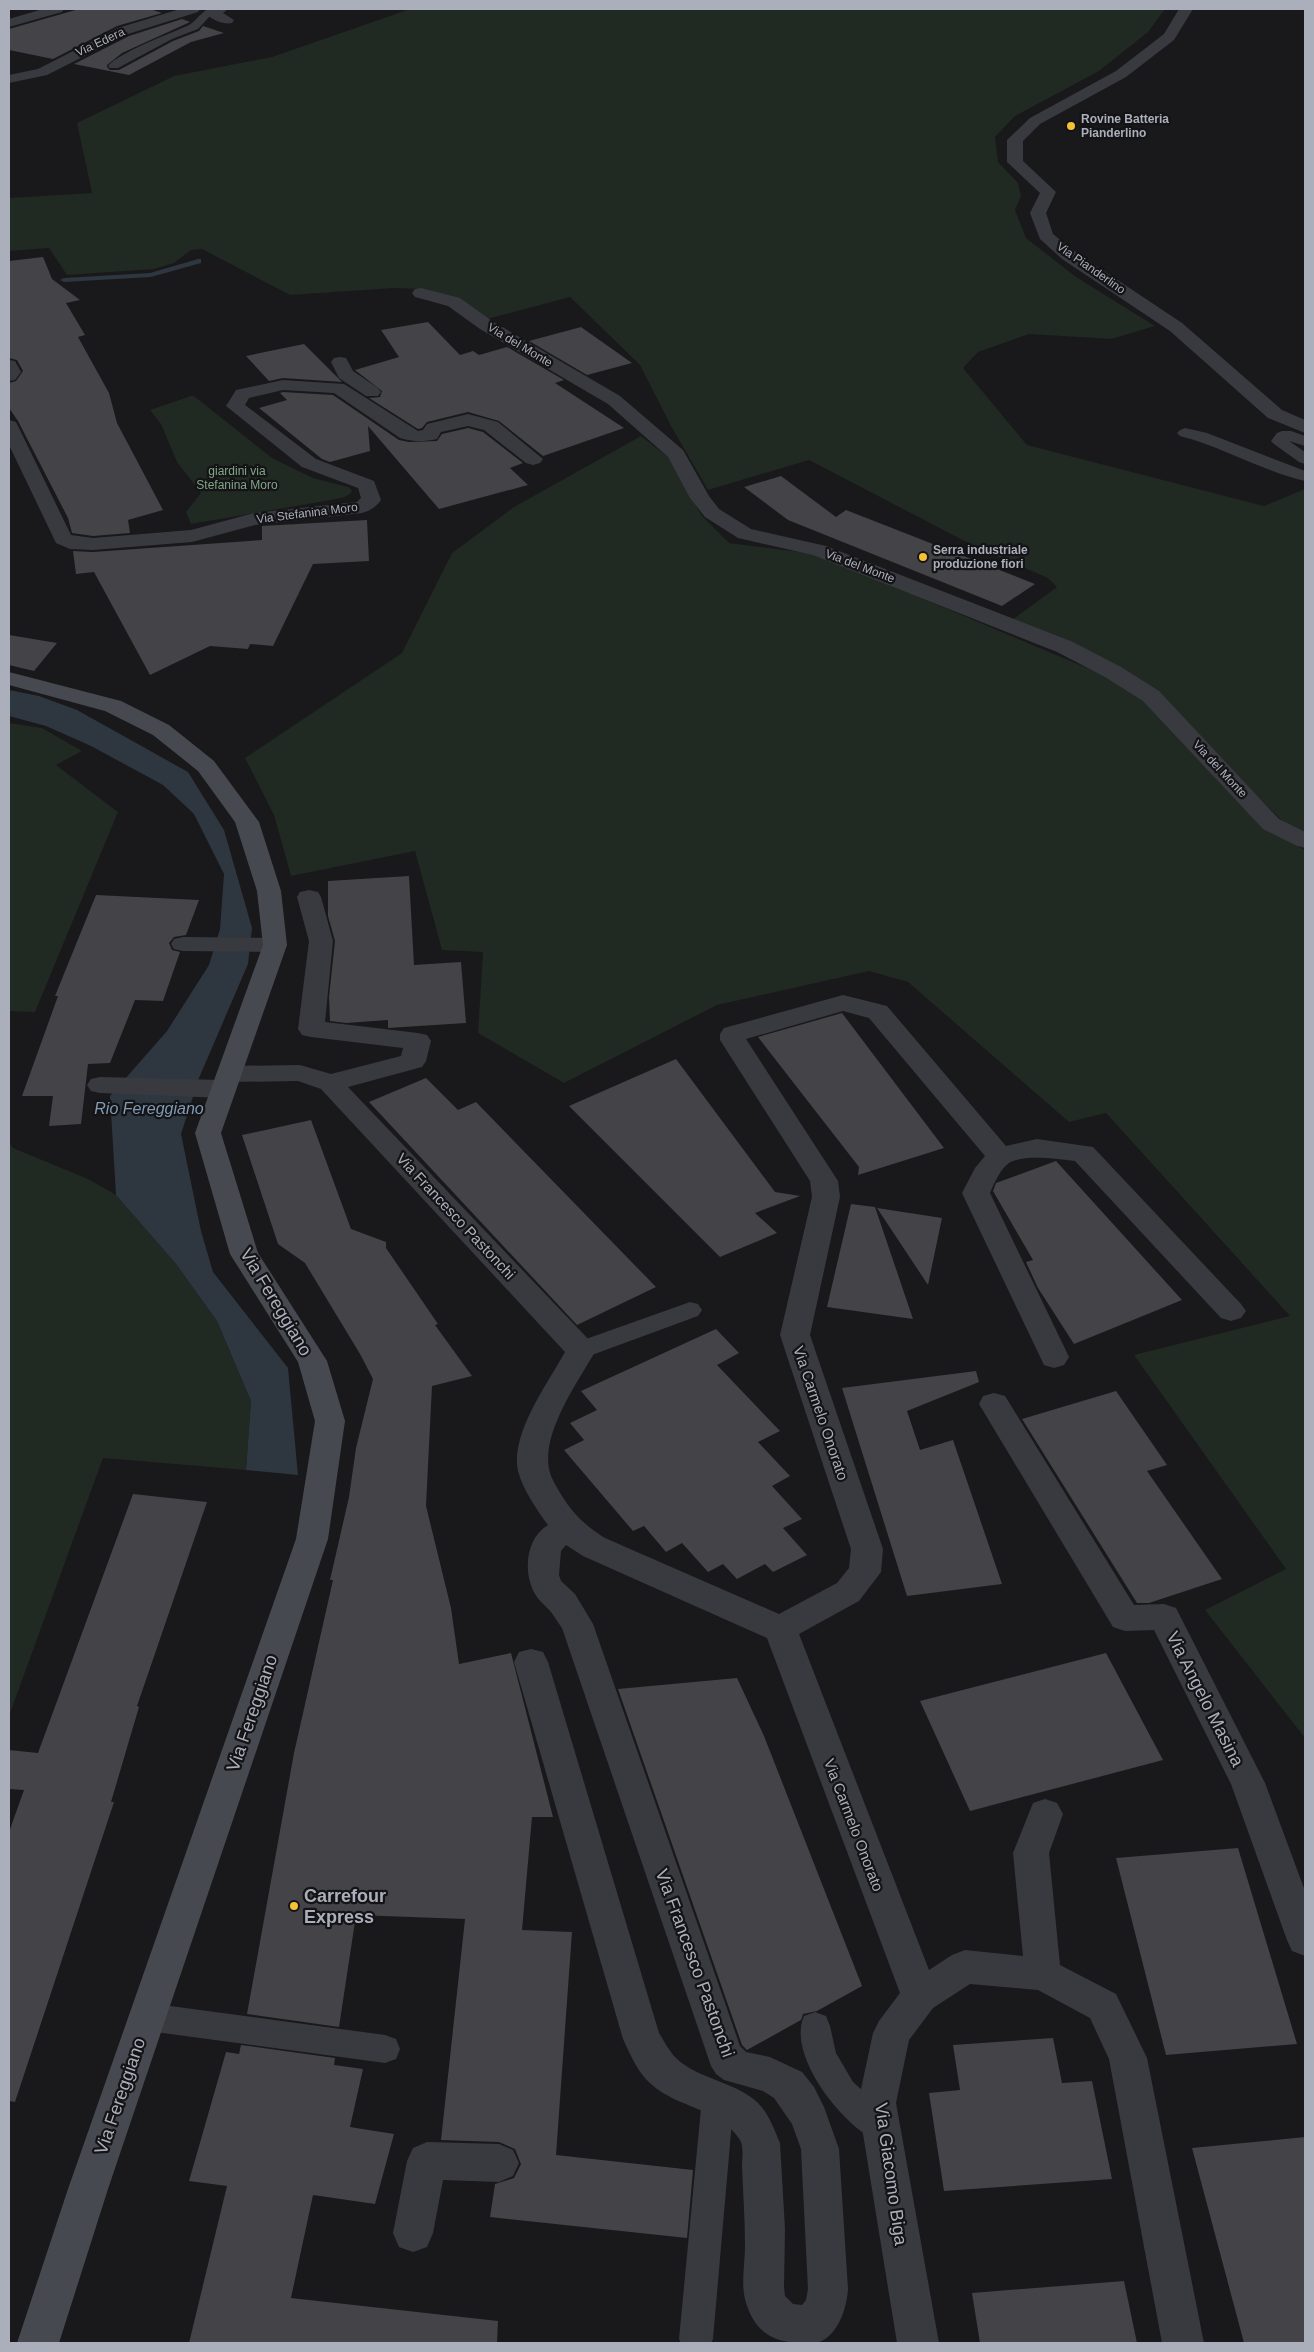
<svg xmlns="http://www.w3.org/2000/svg" width="1314" height="2352" font-family="Helvetica,sans-serif">
  <style>
    .green { fill: #202922 }
    .water { fill: #2e363f }
    .lines { fill: none; stroke-linecap: round; stroke-linejoin: round }
    .stream { fill: #2e363f; fill-rule: evenodd }
    .building { fill: #434348 }
    .lane { fill: #393a40; fill-rule: evenodd }
    .street { fill: #393a40; fill-rule: evenodd }
    .secondary { fill: #474950; fill-rule: evenodd }
    .poi-dot { fill: #f5c236; stroke: #141316; stroke-width: 2 }
    .labels { text-anchor: middle; dominant-baseline: central; stroke-width: 4.5; stroke-linejoin: round; paint-order: stroke }
    .far-street-label { font-size: 12px; fill: #abaebb; stroke: #141316 }
    .far-poi-label { font-size: 12px; font-weight: bold; fill: #abaebb; stroke: #141316; text-anchor: start }
    .far-park-label { font-size: 12px; fill: #81a686; stroke: #141316 }
    .street-label { font-size: 15px; fill: #abaebb; stroke: #141316 }
    .water-label { font-size: 16px; font-style: italic; fill: #819ab6; stroke: #141316 }
    .near-street-label { font-size: 18px; fill: #abaebb; stroke: #141316 }
    .near-poi-label { font-size: 18px; font-weight: bold; fill: #abaebb; stroke: #141316; text-anchor: start }
  </style>
  <rect width="100%" height="100%" fill="#19181b"/>
  <path class="green" d="M 410,9 L 1165,9 L 1148,32 L 1099,71 L 1015,116 L 995,137 L 998,162 L 1018,183 L 1021,196 L 1015,210 L 1026,238 L 1076,277 L 1155,326 L 1111,339 L 1029,334 L 978,352 L 963,368 L 1027,445 L 1264,506 L 1305,489 L 1305,833 L 1288,827 L 1158,695 L 1012,620 L 1057,587 L 1048,578 L 978,548 L 809,460 L 708,490 L 671,426 L 640,365 L 570,297 L 487,319 L 420,289 L 394,288 L 290,295 L 202,249 L 191,250 L 174,263 L 154,269 L 67,275 L 49,248 L 9,251 L 9,198 L 92,193 L 77,123 L 174,76 L 272,57 Z
    M 191,396 L 194,396 L 272,458 L 313,478 L 348,487 L 352,490 L 351,493 L 345,497 L 331,500 L 191,524 L 186,512 L 201,493 L 177,462 L 161,424 L 150,410 Z
    M 641,436 L 668,457 L 702,516 L 729,543 L 817,554 L 1106,676 L 1142,699 L 1263,828 L 1305,850 L 1305,1738 L 1205,1610 L 1286,1569 L 1134,1355 L 1290,1316 L 1106,1113 L 1069,1122 L 908,982 L 869,971 L 717,1005 L 564,1083 L 478,1033 L 483,952 L 442,950 L 415,851 L 291,876 L 274,815 L 245,758 L 402,653 L 452,553 L 514,507 Z
    M 9,723 L 42,728 L 82,751 L 56,765 L 118,812 L 35,1012 L 9,1011 Z
    M 9,1142 L 13,1148 L 88,1179 L 116,1195 L 176,1264 L 217,1321 L 251,1401 L 246,1470 L 103,1458 L 9,1716 Z"/>
  <path class="water" d="M 9,690 L 39,696 L 77,710 L 188,772 L 224,830 L 252,928 L 248,964 L 199,1078 L 181,1134 L 201,1231 L 213,1272 L 288,1368 L 298,1475 L 246,1470 L 251,1401 L 217,1321 L 176,1264 L 116,1195 L 110,1096 L 167,1031 L 209,965 L 220,929 L 224,874 L 194,814 L 163,785 L 91,746 L 46,726 L 9,716 Z"/>
  <g class="lines">
    <path class="stream" d="M 198,259 L 201,259 L 201,263 L 151,277 L 64,282 L 60,280 L 64,278 L 150,273 Z"/>
  </g>
  <path class="building" d="M 79,9 L 150,9 L 162,13 L 117,26 L 53,59 L 9,50 L 9,29 Z
    M 182,19 L 190,22 L 122,53 L 107,65 L 107,67 L 110,70 L 119,70 L 173,41 L 199,31 L 203,26 L 224,33 L 191,42 L 129,75 L 74,64 L 129,36 Z
    M 43,257 L 52,279 L 80,300 L 66,303 L 85,335 L 78,337 L 109,393 L 117,423 L 163,510 L 128,520 L 130,533 L 93,536 L 72,533 L 68,518 L 18,421 L 9,408 L 9,383 L 16,381 L 23,371 L 17,360 L 9,358 L 9,261 Z
    M 428,322 L 460,355 L 473,351 L 479,355 L 507,347 L 564,380 L 555,383 L 624,428 L 543,456 L 499,421 L 468,412 L 427,422 L 422,428 L 418,429 L 369,398 L 380,397 L 382,391 L 355,370 L 399,357 L 381,330 Z
    M 581,327 L 632,363 L 587,375 L 529,341 Z
    M 304,344 L 342,382 L 283,378 L 269,381 L 246,356 Z
    M 283,392 L 333,395 L 399,440 L 409,442 L 437,441 L 442,434 L 468,428 L 483,432 L 523,463 L 510,468 L 528,485 L 439,509 L 368,426 L 370,451 L 330,462 L 322,459 L 259,408 L 287,400 L 280,393 Z
    M 781,476 L 836,517 L 846,510 L 1035,584 L 1002,606 L 788,520 L 744,487 Z
    M 367,520 L 369,561 L 313,564 L 273,646 L 250,644 L 248,649 L 210,646 L 150,675 L 94,572 L 76,574 L 73,551 L 93,552 L 262,540 L 262,526 Z
    M 9,635 L 57,643 L 34,671 L 9,665 Z
    M 409,876 L 414,965 L 461,962 L 466,1023 L 388,1028 L 388,1020 L 346,1023 L 330,1021 L 329,997 L 335,941 L 328,916 L 328,881 Z
    M 96,895 L 199,900 L 186,935 L 174,937 L 169,943 L 172,950 L 180,952 L 163,1001 L 135,1000 L 110,1063 L 88,1064 L 81,1124 L 49,1126 L 53,1096 L 22,1096 L 58,996 L 55,996 Z
    M 842,1013 L 944,1148 L 858,1175 L 859,1167 L 758,1037 Z
    M 676,1059 L 775,1192 L 800,1196 L 755,1213 L 777,1233 L 720,1257 L 569,1106 Z
    M 426,1078 L 458,1110 L 476,1102 L 656,1287 L 577,1325 L 369,1102 Z
    M 311,1120 L 351,1229 L 386,1242 L 386,1248 L 438,1324 L 435,1325 L 472,1376 L 432,1386 L 426,1506 L 451,1608 L 459,1664 L 511,1653 L 553,1817 L 532,1817 L 522,1930 L 572,1932 L 556,2155 L 693,2170 L 687,2238 L 490,2217 L 495,2184 L 514,2178 L 521,2164 L 515,2149 L 499,2142 L 441,2140 L 465,1919 L 356,1915 L 339,2027 L 247,2014 L 294,1753 L 333,1580 L 330,1580 L 349,1497 L 356,1448 L 373,1379 L 360,1354 L 305,1263 L 278,1244 L 242,1135 Z
    M 1056,1161 L 1182,1300 L 1074,1344 L 1038,1288 L 1026,1262 L 1033,1260 L 993,1191 L 996,1183 Z
    M 851,1204 L 875,1207 L 913,1319 L 827,1307 Z
    M 877,1208 L 942,1218 L 928,1285 Z
    M 716,1329 L 739,1353 L 717,1365 L 780,1431 L 758,1442 L 790,1476 L 772,1486 L 802,1519 L 783,1528 L 807,1555 L 773,1572 L 765,1564 L 737,1579 L 723,1564 L 708,1572 L 682,1543 L 666,1552 L 644,1526 L 633,1531 L 564,1450 L 584,1440 L 570,1423 L 597,1410 L 581,1391 Z
    M 976,1371 L 979,1382 L 907,1411 L 920,1450 L 953,1440 L 1002,1584 L 907,1596 L 842,1388 Z
    M 1116,1391 L 1167,1465 L 1147,1471 L 1222,1579 L 1149,1603 L 1137,1603 L 1022,1419 Z
    M 133,1494 L 207,1502 L 137,1706 L 139,1707 L 111,1802 L 114,1802 L 15,2102 L 9,2101 L 9,1832 L 24,1790 L 9,1789 L 9,1750 L 38,1753 Z
    M 1106,1653 L 1163,1760 L 970,1811 L 920,1701 Z
    M 737,1678 L 764,1736 L 862,1986 L 817,2011 L 803,2014 L 801,2020 L 747,2050 L 742,2045 L 618,1689 Z
    M 1238,1848 L 1297,2044 L 1166,2055 L 1116,1858 Z
    M 1053,2038 L 1062,2083 L 1092,2081 L 1112,2179 L 944,2191 L 929,2093 L 960,2090 L 953,2045 Z
    M 241,2045 L 335,2058 L 334,2065 L 363,2069 L 350,2127 L 394,2134 L 375,2204 L 313,2195 L 291,2298 L 498,2321 L 497,2343 L 189,2343 L 227,2186 L 189,2181 L 226,2052 L 239,2054 Z
    M 1305,2137 L 1305,2343 L 1244,2343 L 1192,2148 Z
    M 1124,2281 L 1137,2343 L 980,2343 L 972,2293 Z"/>
  <g class="lines">
    <path class="lane" d="M 212,9 L 217,12 L 210,16 L 198,29 L 172,39 L 118,68 L 110,68 L 108,66 C 120,52 169,34 187,26 C 198,21 199,11 212,9 Z
      M 1185,428 L 1207,433 L 1305,471 L 1305,481 C 1262,471 1223,447 1180,436 L 1177,433 L 1180,430 Z
      M 1282,431 L 1291,431 L 1305,436 L 1305,446 L 1289,441 L 1305,452 L 1305,464 L 1299,462 L 1274,444 L 1271,441 L 1277,433 Z
      M 690,1302 L 698,1304 L 702,1310 L 698,1316 L 581,1359 L 572,1356 L 569,1350 L 572,1344 Z
      M 148,2003 L 385,2035 L 396,2039 L 400,2049 L 396,2059 L 385,2063 L 148,2031 L 137,2027 L 133,2017 L 137,2007 Z
      M 815,2012 L 826,2016 L 830,2026 L 836,2053 L 853,2082 L 892,2117 L 897,2128 L 892,2139 L 881,2143 C 845,2129 786,2056 804,2016 Z
      M 718,2083 L 729,2088 L 734,2098 L 713,2339 L 711,2343 L 681,2343 L 679,2339 L 702,2098 L 707,2088 Z"/>
    <path class="street" d="M 43,9 L 64,9 L 62,12 L 9,27 L 9,19 Z
      M 180,9 L 200,9 L 198,12 L 128,34 L 47,75 L 9,83 L 9,75 L 38,69 L 118,28 Z
      M 207,9 L 228,9 L 223,13 L 234,20 L 232,23 C 223,25 210,19 204,12 Z
      M 1179,9 L 1193,9 L 1174,40 L 1126,77 L 1040,124 L 1023,141 L 1023,161 L 1056,192 L 1046,213 L 1053,234 L 1074,251 L 1182,323 L 1282,410 L 1305,420 L 1305,433 L 1268,418 L 1170,331 L 1062,259 L 1040,239 L 1030,213 L 1040,193 L 1007,162 L 1007,140 L 1030,118 L 1116,71 L 1164,34 Z
      M 421,288 L 460,298 L 492,321 L 620,396 L 683,450 L 709,496 L 719,509 L 751,529 L 826,546 L 1073,642 L 1121,667 L 1159,691 L 1279,819 L 1305,832 L 1305,848 L 1297,846 L 1263,829 L 1143,701 L 1105,677 L 1057,652 L 813,555 L 738,538 L 705,517 L 690,498 L 668,457 L 608,404 L 480,329 L 448,306 L 415,297 L 412,293 L 415,289 Z
      M 340,357 L 346,358 L 353,371 L 378,388 L 381,392 L 378,396 L 366,396 L 339,378 L 331,362 L 334,358 Z
      M 9,360 L 15,361 L 21,372 L 15,380 L 9,381 Z
      M 283,380 L 344,384 L 418,431 L 423,430 L 427,424 L 468,414 L 498,422 L 543,459 L 540,463 L 533,465 L 526,463 L 484,430 L 468,426 L 441,432 L 437,439 C 423,442 414,442 400,438 L 334,393 L 283,390 L 249,398 L 245,405 L 316,459 L 374,481 L 381,500 C 376,507 370,511 362,513 L 255,525 L 192,542 L 93,550 L 70,549 L 56,543 L 9,445 L 9,420 L 16,422 L 18,426 L 71,535 L 93,538 L 191,530 L 254,513 L 357,502 L 361,498 L 358,488 L 302,467 L 226,406 L 236,390 Z
      M 309,890 L 318,892 L 321,897 L 333,941 L 325,1022 L 418,1033 L 427,1035 L 431,1041 L 426,1061 L 422,1067 L 348,1087 L 591,1342 L 596,1350 C 578,1382 542,1431 549,1469 C 551,1479 557,1487 562,1496 C 573,1514 587,1527 605,1538 L 779,1614 L 837,1583 L 849,1568 L 851,1549 L 780,1335 L 812,1197 L 810,1181 L 720,1040 L 720,1034 L 724,1028 L 843,995 L 887,1006 L 1006,1146 L 1037,1139 L 1093,1147 L 1241,1304 L 1246,1311 L 1241,1318 L 1231,1321 L 1221,1318 L 1075,1161 C 1058,1159 1024,1154 1009,1163 C 1000,1169 994,1184 990,1193 L 1069,1357 L 1064,1365 L 1054,1368 L 1044,1365 L 962,1193 L 975,1168 L 985,1156 L 869,1018 L 843,1011 L 746,1039 L 838,1181 L 840,1197 L 810,1335 L 883,1549 L 881,1572 L 859,1601 L 799,1634 L 929,1970 L 952,1955 L 965,1950 L 1023,1956 L 1013,1853 L 1033,1803 L 1045,1799 L 1057,1803 L 1063,1814 L 1049,1853 L 1060,1965 L 1116,1994 L 1147,2058 L 1204,2343 L 1162,2343 L 1109,2059 L 1090,2018 L 1038,1990 L 970,1984 L 933,2008 L 909,2040 L 896,2103 L 939,2343 L 897,2343 L 858,2103 L 873,2033 L 879,2021 L 900,1993 L 767,1638 L 583,1556 L 566,1545 L 561,1551 L 559,1575 L 561,1581 L 575,1594 L 593,1624 L 740,2046 L 746,2052 L 770,2057 L 802,2072 L 814,2087 L 824,2107 L 839,2149 L 848,2289 C 847,2306 840,2329 825,2339 C 818,2344 811,2343 803,2343 C 771,2343 753,2330 745,2299 C 741,2283 745,2263 745,2246 C 745,2220 743,2193 742,2166 C 742,2159 744,2147 740,2140 C 720,2108 677,2108 651,2084 C 638,2073 630,2054 623,2039 L 514,1662 L 519,1652 L 531,1649 L 543,1652 L 548,1662 L 659,2033 C 664,2041 669,2051 676,2058 C 699,2080 735,2081 758,2103 C 769,2114 774,2129 780,2143 L 785,2229 L 784,2287 L 785,2296 L 793,2304 L 802,2305 L 806,2300 L 808,2289 L 801,2149 L 792,2124 L 774,2098 L 763,2091 L 724,2080 L 716,2074 L 711,2066 L 562,1628 C 558,1623 555,1617 551,1612 C 546,1606 539,1601 535,1594 C 523,1573 525,1539 548,1525 C 537,1510 523,1490 518,1471 C 510,1434 548,1383 565,1352 L 321,1089 L 298,1081 L 230,1082 L 236,1089 L 232,1095 L 223,1098 L 100,1093 L 91,1091 L 87,1085 L 91,1079 L 100,1077 L 222,1080 L 216,1074 L 220,1068 L 229,1066 L 300,1065 L 331,1074 L 401,1056 L 403,1048 L 311,1037 L 302,1035 L 298,1029 L 309,941 L 297,897 L 300,892 Z
      M 183,937 L 275,938 L 284,940 L 287,945 L 284,950 L 275,952 L 183,951 L 174,949 L 171,944 L 174,939 Z
      M 994,1393 L 1005,1396 L 1134,1605 L 1164,1604 L 1176,1608 L 1265,1783 L 1305,1891 L 1305,1956 L 1292,1951 L 1287,1940 L 1231,1784 L 1154,1630 L 1125,1631 L 1113,1627 L 979,1404 L 983,1396 Z
      M 427,2142 L 499,2144 L 513,2150 L 519,2163 L 513,2176 L 499,2182 L 443,2180 L 433,2233 L 427,2247 L 413,2252 L 399,2247 L 393,2233 L 407,2161 L 413,2148 Z"/>
    <path class="secondary" d="M 9,672 L 121,701 L 169,725 L 214,761 L 259,822 L 281,891 L 287,945 L 221,1133 L 258,1253 L 327,1361 L 345,1421 L 328,1539 L 108,2189 L 59,2343 L 17,2343 L 68,2189 L 296,1539 L 315,1421 L 298,1362 L 230,1254 L 195,1133 L 263,945 L 257,891 L 235,822 L 198,771 L 153,735 L 105,711 L 9,685 Z"/>
  </g>
  <g class="poi-dot">
    <circle cx="1071" cy="126" r="5"/>
    <circle cx="923" cy="557" r="5"/>
    <circle cx="294" cy="1906" r="5"/>
  </g>
  <g class="labels">
    <g class="far-street-label">
      <text transform="translate(100 42) rotate(-25)">Via Edera</text>
      <text transform="translate(1091 268) rotate(35)">Via Pianderlino</text>
      <text transform="translate(520 345) rotate(31)">Via del Monte</text>
      <text transform="translate(307 513) rotate(-7)">Via Stefanina Moro</text>
      <text transform="translate(860 566) rotate(21)">Via del Monte</text>
      <text transform="translate(1220 769) rotate(47)">Via del Monte</text>
    </g>
    <g class="far-poi-label">
      <text x="1081" y="119">Rovine Batteria<tspan x="1081" dy="14">Pianderlino</tspan></text>
      <text x="933" y="550">Serra industriale<tspan x="933" dy="14">produzione fiori</tspan></text>
    </g>
    <g class="far-park-label">
      <text x="237" y="471">giardini via<tspan x="237" dy="14">Stefanina Moro</tspan></text>
    </g>
    <g class="street-label">
      <text transform="translate(456 1216) rotate(47)">Via Francesco Pastonchi</text>
      <text transform="translate(821 1413) rotate(71)">Via Carmelo Onorato</text>
      <text transform="translate(854 1825) rotate(69)">Via Carmelo Onorato</text>
    </g>
    <g class="water-label">
      <text x="149" y="1108">Rio Fereggiano</text>
    </g>
    <g class="near-street-label">
      <text transform="translate(276 1302) rotate(59)">Via Fereggiano</text>
      <text transform="translate(1205 1699) rotate(63)">Via Angelo Masina</text>
      <text transform="translate(252 1713) rotate(-71)">Via Fereggiano</text>
      <text transform="translate(695 1963) rotate(70)">Via Francesco Pastonchi</text>
      <text transform="translate(120 2096) rotate(-71)">Via Fereggiano</text>
      <text transform="translate(891 2174) rotate(82)">Via Giacomo Biga</text>
    </g>
    <g class="near-poi-label">
      <text x="304" y="1896">Carrefour<tspan x="304" dy="21">Express</tspan></text>
    </g>
  </g>
  <rect width="1314" height="2352" fill="none" stroke="#abaebb" stroke-width="20"/>
</svg>
